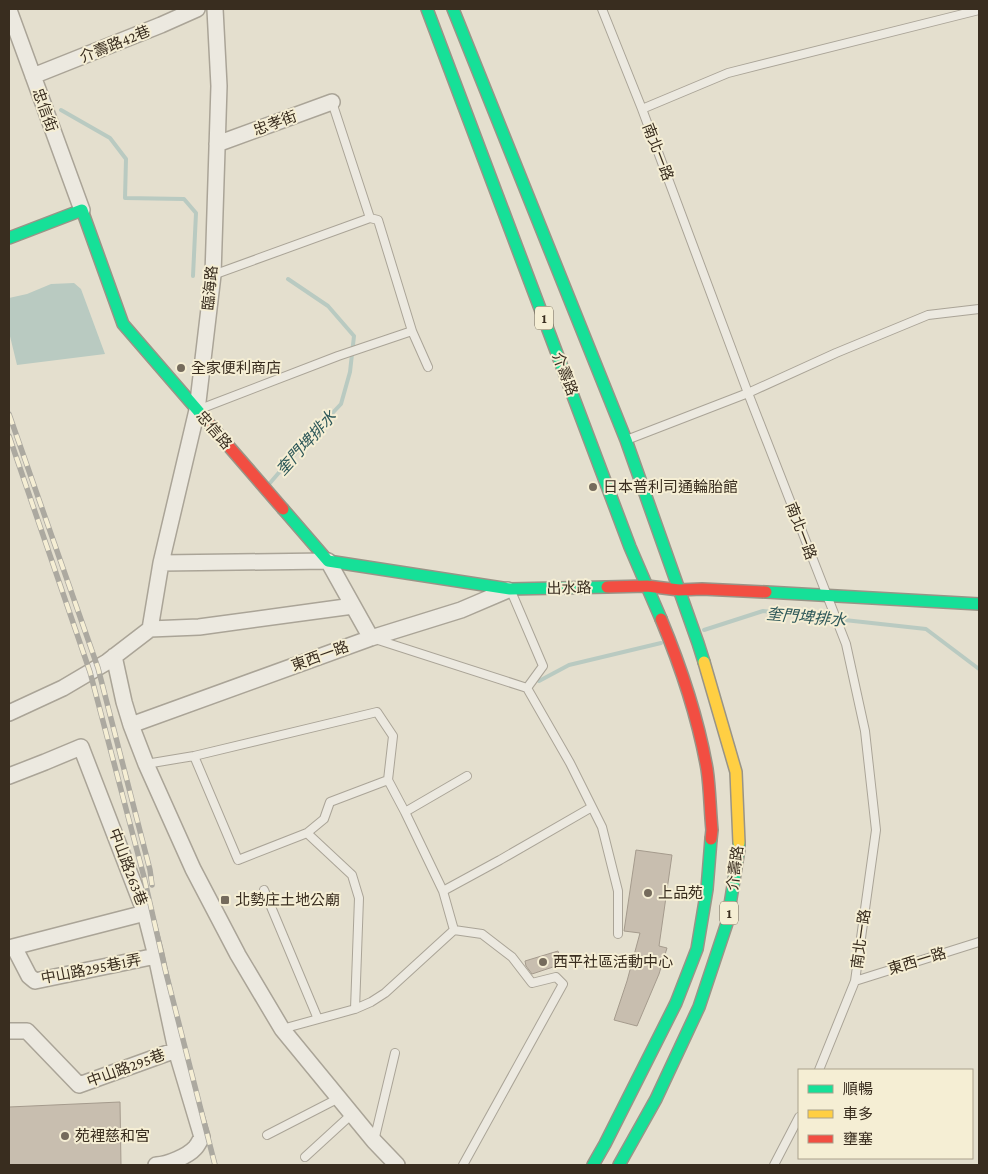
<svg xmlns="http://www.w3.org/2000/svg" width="988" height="1174" font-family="'Crimson Pro','Noto Sans TC',serif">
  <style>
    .water { fill: #b9cac1 }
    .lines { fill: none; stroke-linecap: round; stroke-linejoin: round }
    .stream { stroke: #b9cac1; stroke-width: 4 }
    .building { fill: #c8beaf; stroke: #a59b8d }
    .lane-casing { stroke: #aaa497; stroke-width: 10 }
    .street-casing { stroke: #aaa497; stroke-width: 18 }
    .fast-casing { stroke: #999487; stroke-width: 14 }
    .slow-casing { stroke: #999487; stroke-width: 14 }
    .jam-casing { stroke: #999487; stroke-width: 14 }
    .lane { stroke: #ece9e0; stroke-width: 8 }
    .street { stroke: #ece9e0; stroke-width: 15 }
    .fast { stroke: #16e098; stroke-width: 11 }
    .slow { stroke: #ffcf43; stroke-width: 11 }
    .jam { stroke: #f24e42; stroke-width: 11 }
    .rail-casing { stroke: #aca9a0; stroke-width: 5.5 }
    .rail { stroke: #f5eed4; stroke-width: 4; stroke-dasharray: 11; stroke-linecap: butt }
    .poi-dot { fill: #756b5c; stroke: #f5eed4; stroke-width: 2 }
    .labels { text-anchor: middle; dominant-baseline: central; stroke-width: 4; stroke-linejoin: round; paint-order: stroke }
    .shield { fill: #f5eed4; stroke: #716755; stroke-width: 1 }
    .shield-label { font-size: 14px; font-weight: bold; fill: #392d1f }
    .street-label { font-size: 15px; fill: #392d1f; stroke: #f5eed4 }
    .poi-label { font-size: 15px; fill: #392d1f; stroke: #f5eed4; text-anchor: start }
    .water-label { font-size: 16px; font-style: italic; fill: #2e5859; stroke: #f5eed4 }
  </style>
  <rect width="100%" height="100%" fill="#e4dfce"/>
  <path class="water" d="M 74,283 L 81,289 L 105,354 L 17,365 L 9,332 L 9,298 L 27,294 L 51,284 Z"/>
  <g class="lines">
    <path class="stream" d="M 61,110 L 110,138 L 126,159 L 125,198 L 184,199 L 196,213 L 193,276
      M 270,483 L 307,440 L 341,404 L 350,372 L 354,336 L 328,306 L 288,279
      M 704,630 L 763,611 L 926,629 L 979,669
      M 539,681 L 569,665 L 661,643"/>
  </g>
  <path class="building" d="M 636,850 L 672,855 L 659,946 L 667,948 L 659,974 L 637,1026 L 614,1020 L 627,981 L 640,933 L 624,931 Z
    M 558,951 L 562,964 L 532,974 L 526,966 L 525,961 Z
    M 120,1102 L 121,1165 L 9,1165 L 9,1107 Z"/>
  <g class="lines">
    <defs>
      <path id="lane" d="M 602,9 L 642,109 L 748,393 L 846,644 L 865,731 L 876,830 L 855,981 L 819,1070
        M 642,109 L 728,73 L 979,10
        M 213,275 L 370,218 L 332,102
        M 412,331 L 428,367
        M 200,409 L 338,356 L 412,331 L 378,220 L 370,218
        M 629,439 L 748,393 L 836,353 L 928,315 L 979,309
        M 375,639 L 527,688 L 543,666 L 511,591
        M 527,688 L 570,763 L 602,827 L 618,891 L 618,934
        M 194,756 L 238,860 L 307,833 L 324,819 L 330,802 L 388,780
        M 146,764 L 194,756 L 377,712 L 393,736 L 388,780 L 405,812 L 443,891 L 454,930
        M 405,812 L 467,776
        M 307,833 L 352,875 L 359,898 L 355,1009
        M 264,890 L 318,1019
        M 443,891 L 500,860 L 592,807
        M 855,981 L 979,942
        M 282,1029 L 355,1009 L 371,1002 L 385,993 L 454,930 L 482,934 L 512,957 L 532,983 L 556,977 L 563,984 L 463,1165
        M 267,1135 L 339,1098
        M 374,1141 L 395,1053
        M 305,1157 L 352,1114
        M 774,1165 L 799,1117"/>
      <path id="street" d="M 9,10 L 82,210
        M 33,76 L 161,25 L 197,9
        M 217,144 L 332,102
        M 161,563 L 328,561 L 371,638
        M 150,629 L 199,627 L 353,606
        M 114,656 L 124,702 L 131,725 L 146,764 L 193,869 L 238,955 L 282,1029 L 374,1141 L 397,1165
        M 9,713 L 63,688 L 107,662 L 150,629 L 161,563 L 197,410 L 213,275 L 219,86 L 215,9
        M 131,725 L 371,638 L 461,610 L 508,590
        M 9,776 L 45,762 L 81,747 L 145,913 L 9,948
        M 145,913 L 156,956 L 176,1050 L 202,1137 C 200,1140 198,1145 195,1148 C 188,1156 167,1165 156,1165
        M 14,947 L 29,976 L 35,981 L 156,956
        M 9,1031 L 27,1031 L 79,1085 L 176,1050"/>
      <path id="fast" d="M 427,9 L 630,547 L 661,619
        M 453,9 L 626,440 L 698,643 L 704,662
        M 9,238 L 82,210 L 123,324 L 206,420
        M 283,509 L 328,561 L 510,589 L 607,587
        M 766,592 L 979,604
        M 593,1165 L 605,1144 L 676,1003 L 697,949 L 707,889 L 711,839
        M 619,1165 L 656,1099 L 699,1007 L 727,923 L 739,849 L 739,843"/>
      <path id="slow" d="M 704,662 L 736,772 L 739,843"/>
      <path id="jam" d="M 206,420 L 283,509
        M 607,587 L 647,586 L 679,590 L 702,589 L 766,592
        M 661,619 C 681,667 698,718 707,769 C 710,789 710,810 712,830 L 711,839"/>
    </defs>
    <use href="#lane" class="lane-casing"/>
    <use href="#street" class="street-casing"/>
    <use href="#fast" class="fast-casing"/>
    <use href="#slow" class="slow-casing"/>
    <use href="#jam" class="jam-casing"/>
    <use href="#lane" class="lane"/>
    <use href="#street" class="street"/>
    <use href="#fast" class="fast"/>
    <use href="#slow" class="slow"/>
    <use href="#jam" class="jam"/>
    <defs>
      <path id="rail" d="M 9,414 L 98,668 L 150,870 L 152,885
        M 9,436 L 90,672 L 144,877 L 165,969 L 215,1165"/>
    </defs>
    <use href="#rail" class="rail-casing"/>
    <use href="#rail" class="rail"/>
  </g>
  <g class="poi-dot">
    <circle cx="181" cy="368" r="5"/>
    <circle cx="593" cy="487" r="5"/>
    <circle cx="648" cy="893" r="5"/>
    <rect x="220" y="895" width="10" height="10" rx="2.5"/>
    <circle cx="543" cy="962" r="5"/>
    <circle cx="65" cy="1136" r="5"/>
  </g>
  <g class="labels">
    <g class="shield">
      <rect x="535" y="306.5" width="18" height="23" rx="4"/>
      <rect x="720" y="901.5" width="18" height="23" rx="4"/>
    </g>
    <g class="shield-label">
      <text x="544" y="318">1</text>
      <text x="729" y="913">1</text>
    </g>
    <g class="street-label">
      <text transform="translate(115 44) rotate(-22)">介壽路42巷</text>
      <text transform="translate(45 110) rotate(70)">忠信街</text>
      <text transform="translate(275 123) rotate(-20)">忠孝街</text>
      <text transform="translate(658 152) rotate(69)">南北一路</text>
      <text transform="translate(210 288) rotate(-85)">臨海路</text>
      <text transform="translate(565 374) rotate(69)">介壽路</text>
      <text transform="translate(214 430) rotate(49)">忠信路</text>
      <text transform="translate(801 531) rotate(69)">南北一路</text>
      <text transform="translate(569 588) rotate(-1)">出水路</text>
      <text transform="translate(320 656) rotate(-20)">東西一路</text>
      <text transform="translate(128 867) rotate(69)">中山路263巷</text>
      <text transform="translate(735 868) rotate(-83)">介壽路</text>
      <text transform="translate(861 939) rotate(-82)">南北一路</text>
      <text transform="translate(917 961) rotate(-17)">東西一路</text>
      <text transform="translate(91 969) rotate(-11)">中山路295巷1弄</text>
      <text transform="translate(126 1068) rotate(-20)">中山路295巷</text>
    </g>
    <g class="poi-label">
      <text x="191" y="368">全家便利商店</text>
      <text x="603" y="487">日本普利司通輪胎館</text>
      <text x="658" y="893">上品苑</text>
      <text x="235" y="900">北勢庄土地公廟</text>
      <text x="553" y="962">西平社區活動中心</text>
      <text x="75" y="1136">苑裡慈和宮</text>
    </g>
    <g class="water-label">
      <text transform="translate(306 443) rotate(-48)">奎門埤排水</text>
      <text transform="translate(806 617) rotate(5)">奎門埤排水</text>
    </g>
  </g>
  <rect width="988" height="1174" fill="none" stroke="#392d1f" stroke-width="20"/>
  <rect x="798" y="1069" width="175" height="90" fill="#f5eed4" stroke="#aaa18c"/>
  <rect x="808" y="1085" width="25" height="8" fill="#16e098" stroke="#aaa18c"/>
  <text x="843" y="1094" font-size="15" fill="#392d1f">順暢</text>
  <rect x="808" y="1110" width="25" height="8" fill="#ffcf43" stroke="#aaa18c"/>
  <text x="843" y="1119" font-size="15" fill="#392d1f">車多</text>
  <rect x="808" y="1135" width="25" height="8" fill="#f24e42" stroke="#aaa18c"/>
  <text x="843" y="1144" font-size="15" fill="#392d1f">壅塞</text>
</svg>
